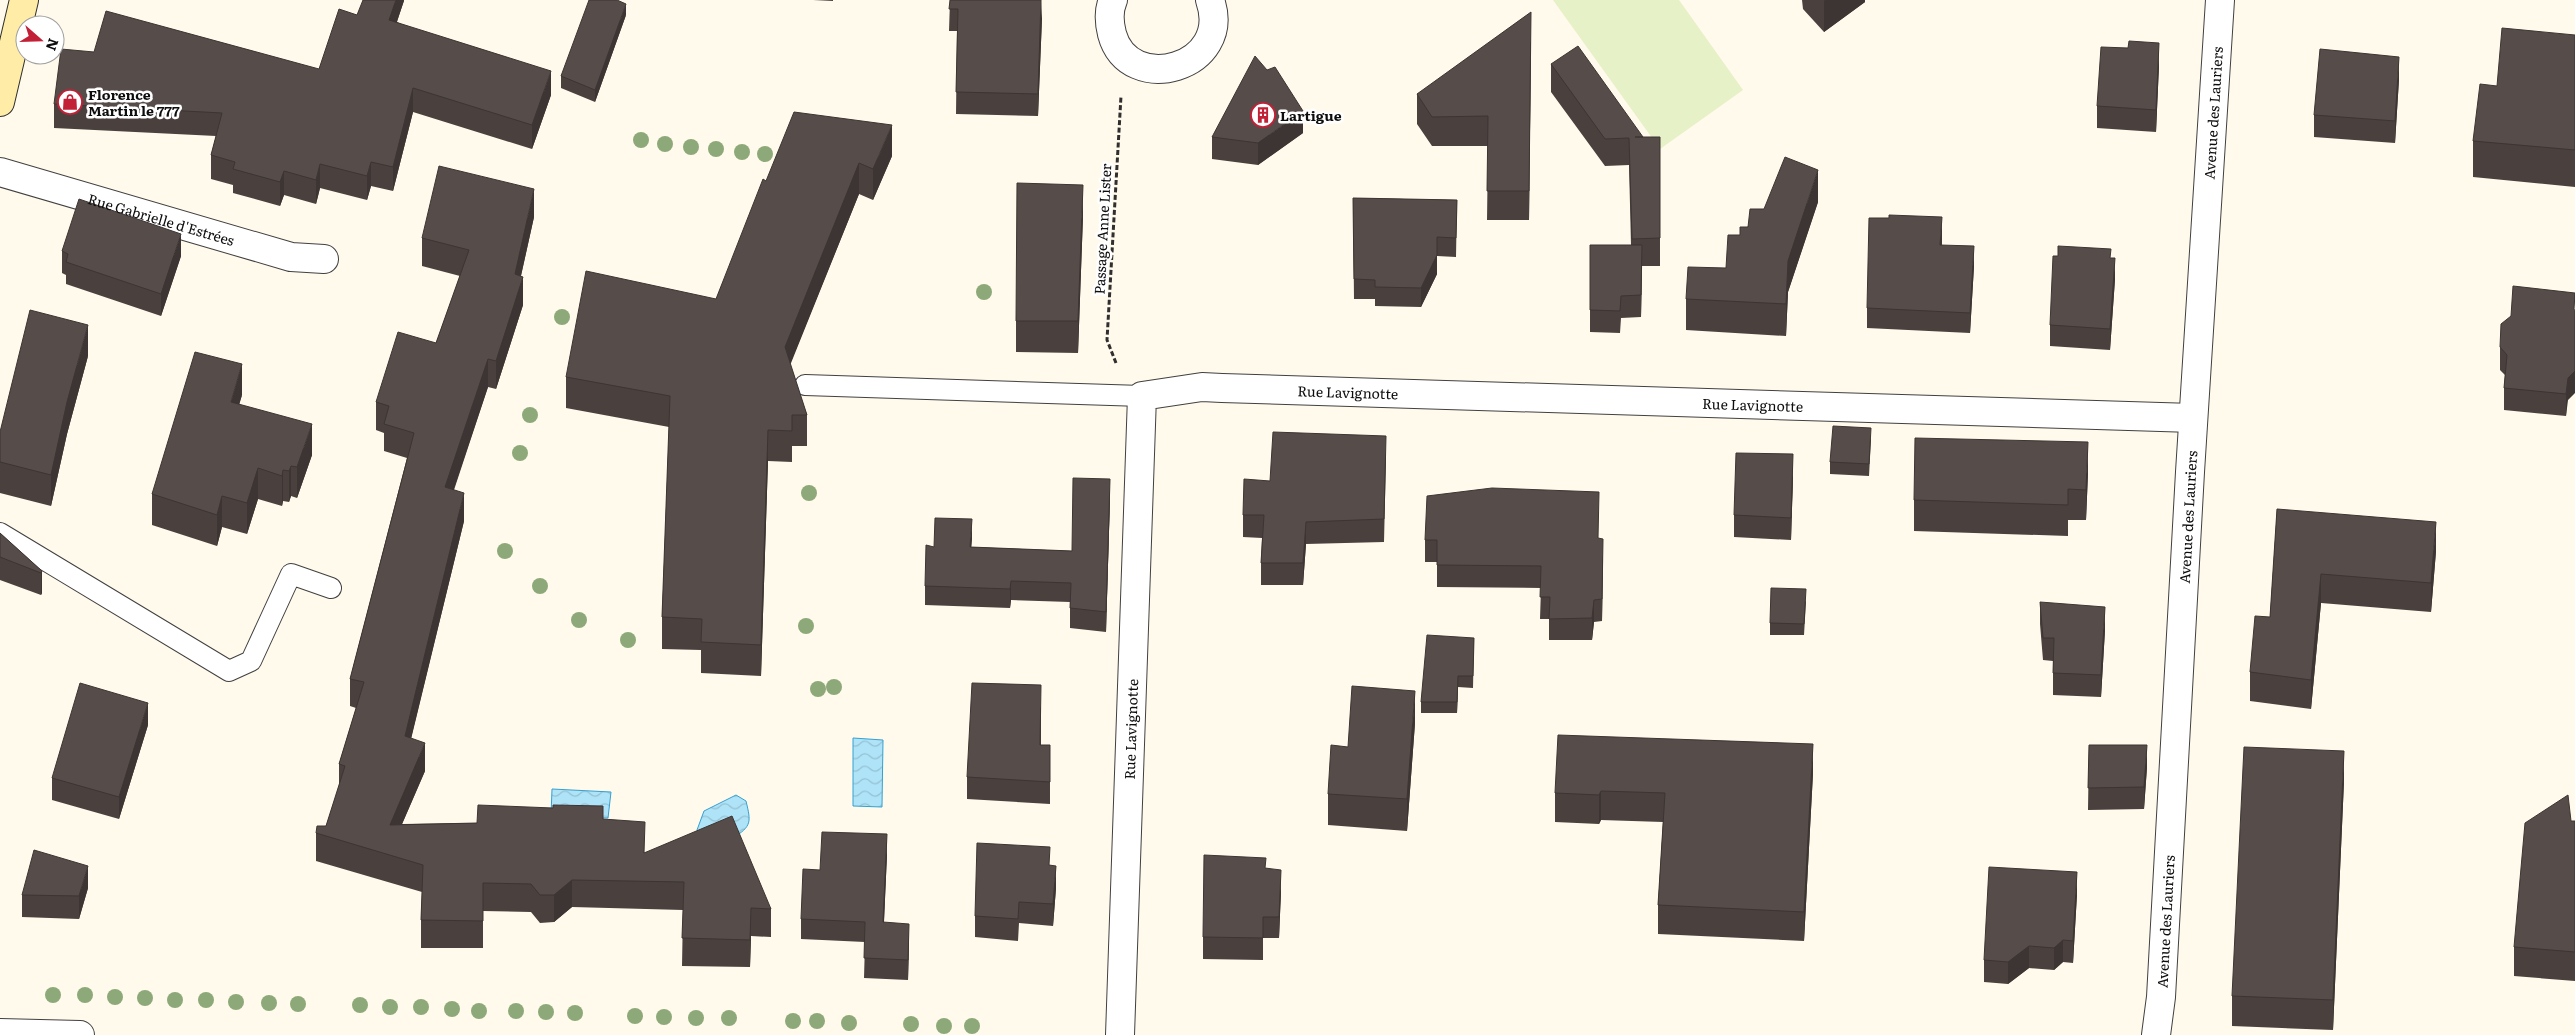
<svg xmlns="http://www.w3.org/2000/svg" width="2575" height="1035" font-family="Literata,serif">
  <style>
    .pitch { fill: #e6f1c7 }
    .water { fill: url(#water-waves); stroke: #33a1d2 }
    .lines { fill: none; stroke-linecap: round; stroke-linejoin: round }
    .lane-casing { stroke: #404040; stroke-width: 22 }
    .street-casing { stroke: #404040; stroke-width: 30 }
    .secondary-casing { stroke: #2f2f2f; stroke-width: 30 }
    .path { stroke: #2f2f2f; stroke-width: 3; stroke-dasharray: 5 2.5; stroke-linecap: butt }
    .lane { stroke: #fff; stroke-width: 20 }
    .street { stroke: #fff; stroke-width: 28 }
    .secondary { stroke: #ffeda7; stroke-width: 28 }
    .tree { fill: #8ea979 }
    .wall { fill: #4a413f }
    .shaded-wall { fill: #3c3533 }
    .building { fill: #564c49; stroke: #3c3533 }
    .labels { text-anchor: middle; dominant-baseline: central; stroke-width: 5; stroke-linejoin: round; paint-order: stroke }
    .poi-label { font-size: 14px; font-weight: bold; fill: #0d0d0d; stroke: #fff; text-anchor: start }
    .street-label { font-size: 14px; fill: #0d0d0d; stroke: #fff }
  </style>
  <defs>
    <pattern id="water-waves" width="16" height="10" patternUnits="userSpaceOnUse" patternTransform="scale(1.25)"><rect width="16" height="10" fill="#afe3f8"/><path d="M0 5q4-4 8 0t8 0" fill="none" stroke="#95c2d3"/></pattern>
  </defs>
  <rect width="100%" height="100%" fill="#fffaec"/>
  <path class="pitch" d="M 1553,0 L 1679,0 L 1743,90 L 1660,149 Z"/>
  <path class="water" d="M 853,738 L 883,740 L 882,807 L 853,806 Z
    M 552,789 L 611,792 L 608,818 L 551,816 Z
    M 736,795 L 746,801 C 751,822 752,826 733,838 L 700,834 L 697,830 L 704,811 Z"/>
  <g class="lines">
    <defs>
      <path id="lane" d="M 805,385 L 1142,396
        M 0,533 L 229,671 L 251,661 L 291,574 L 331,588"/>
      <g id="street">
        <path d="M 1113,0 C 1108,11 1109,22 1112,34 C 1129,97 1234,68 1210,0"/>
        <path id="s1" d="M 0,172 L 291,257 L 324,259"/>
        <path d="M 0,1033 L 80,1035"/>
        <path id="s2" d="M 1120,1035 L 1142,396 L 1202,387 L 1222,388 L 2193,418"/>
        <path id="s3" d="M 2156,1035 L 2161,997 L 2190,472 L 2220,0"/>
      </g>
      <path id="secondary" d="M 0,102 L 24,0"/>
    </defs>
    <use href="#lane" class="lane-casing"/>
    <use href="#street" class="street-casing"/>
    <use href="#secondary" class="secondary-casing"/>
    <path class="path" d="M 1116,363 L 1107,340 L 1121,96"/>
    <use href="#lane" class="lane"/>
    <use href="#street" class="street"/>
    <use href="#secondary" class="secondary"/>
  </g>
  <g class="tree">
    <circle cx="641" cy="140" r="8"/>
    <circle cx="665" cy="144" r="8"/>
    <circle cx="691" cy="147" r="8"/>
    <circle cx="716" cy="149" r="8"/>
    <circle cx="742" cy="152" r="8"/>
    <circle cx="765" cy="154" r="8"/>
    <circle cx="984" cy="292" r="8"/>
    <circle cx="562" cy="317" r="8"/>
    <circle cx="530" cy="415" r="8"/>
    <circle cx="520" cy="453" r="8"/>
    <circle cx="809" cy="493" r="8"/>
    <circle cx="505" cy="551" r="8"/>
    <circle cx="540" cy="586" r="8"/>
    <circle cx="579" cy="620" r="8"/>
    <circle cx="806" cy="626" r="8"/>
    <circle cx="628" cy="640" r="8"/>
    <circle cx="834" cy="687" r="8"/>
    <circle cx="818" cy="689" r="8"/>
    <circle cx="53" cy="995" r="8"/>
    <circle cx="85" cy="995" r="8"/>
    <circle cx="115" cy="997" r="8"/>
    <circle cx="145" cy="998" r="8"/>
    <circle cx="175" cy="1000" r="8"/>
    <circle cx="206" cy="1000" r="8"/>
    <circle cx="236" cy="1002" r="8"/>
    <circle cx="269" cy="1003" r="8"/>
    <circle cx="298" cy="1004" r="8"/>
    <circle cx="360" cy="1005" r="8"/>
    <circle cx="390" cy="1007" r="8"/>
    <circle cx="421" cy="1007" r="8"/>
    <circle cx="452" cy="1009" r="8"/>
    <circle cx="479" cy="1011" r="8"/>
    <circle cx="516" cy="1011" r="8"/>
    <circle cx="546" cy="1012" r="8"/>
    <circle cx="575" cy="1013" r="8"/>
    <circle cx="635" cy="1016" r="8"/>
    <circle cx="664" cy="1017" r="8"/>
    <circle cx="696" cy="1018" r="8"/>
    <circle cx="729" cy="1018" r="8"/>
    <circle cx="793" cy="1021" r="8"/>
    <circle cx="817" cy="1021" r="8"/>
    <circle cx="849" cy="1023" r="8"/>
    <circle cx="911" cy="1024" r="8"/>
    <circle cx="944" cy="1026" r="8"/>
    <circle cx="972" cy="1026" r="8"/>
  </g>
  <path class="wall" d="M 404,0 L 397,22 L 551,95 L 532,149 L 413,112 L 393,191 L 371,186 L 367,200 L 320,188 L 316,204 L 284,195 L 280,206 L 233,193 L 233,185 L 211,179 L 211,155 L 216,136 L 54,128 L 54,104 L 319,69 L 357,15 Z
    M 813,0 L 833,0 L 833,1 Z
    M 950,0 L 1042,18 L 1038,116 L 956,114 L 957,31 L 949,31 Z
    M 1802,0 L 1865,0 L 1865,2 L 1824,32 L 1803,9 Z
    M 626,15 L 595,102 L 561,88 L 561,76 Z
    M 2575,35 L 2575,187 L 2473,177 L 2473,141 L 2497,86 Z
    M 1531,42 L 1529,220 L 1487,220 L 1488,146 L 1432,146 L 1417,124 L 1417,94 Z
    M 1551,64 L 1643,137 L 1660,137 L 1660,266 L 1642,266 L 1641,317 L 1621,318 L 1620,333 L 1590,332 L 1590,245 L 1631,245 L 1629,165 L 1605,166 L 1551,92 Z
    M 2159,65 L 2156,132 L 2097,128 L 2097,106 Z
    M 2399,79 L 2395,143 L 2314,137 L 2314,115 Z
    M 1303,133 L 1258,165 L 1212,159 L 1212,137 Z
    M 892,156 L 873,200 L 859,194 L 790,364 L 807,415 L 807,446 L 792,446 L 792,462 L 768,461 L 761,676 L 701,673 L 701,650 L 662,649 L 662,617 L 669,427 L 566,408 L 566,377 L 716,299 L 766,181 Z
    M 1353,198 L 1457,200 L 1456,257 L 1437,256 L 1437,274 L 1421,307 L 1375,306 L 1375,299 L 1354,299 Z
    M 1818,202 L 1788,292 L 1786,336 L 1686,330 L 1686,299 L 1726,268 L 1740,235 L 1764,209 Z
    M 1083,216 L 1078,353 L 1016,352 L 1016,321 Z
    M 534,217 L 521,276 L 523,305 L 496,389 L 488,387 L 454,490 L 464,521 L 411,738 L 425,771 L 402,824 L 477,823 L 603,819 L 645,853 L 771,909 L 771,937 L 751,936 L 750,967 L 682,966 L 683,910 L 572,907 L 554,922 L 540,923 L 531,912 L 483,911 L 483,948 L 421,948 L 421,920 L 422,892 L 316,861 L 316,833 L 326,826 L 339,786 L 339,764 L 356,708 L 350,706 L 350,679 L 407,458 L 384,451 L 384,433 L 376,430 L 376,402 L 436,343 L 460,276 L 422,266 L 422,238 Z
    M 1942,237 L 1942,245 L 1974,266 L 1970,333 L 1867,328 L 1867,308 Z
    M 62,251 L 181,256 L 161,316 L 66,284 L 66,275 L 62,273 Z
    M 2111,258 L 2115,279 L 2110,350 L 2050,346 L 2050,325 Z
    M 2575,293 L 2566,416 L 2504,410 L 2504,388 L 2505,375 L 2500,370 L 2500,347 Z
    M 88,356 L 67,434 L 51,506 L 0,493 L 0,432 Z
    M 242,395 L 239,404 L 312,455 L 297,498 L 291,496 L 289,502 L 283,501 L 282,506 L 258,499 L 247,534 L 222,527 L 217,546 L 152,525 L 152,494 Z
    M 1871,439 L 1869,476 L 1830,474 L 1830,462 Z
    M 1386,458 L 1384,542 L 1306,544 L 1303,585 L 1261,585 L 1261,563 L 1262,538 L 1243,537 L 1243,515 L 1270,481 Z
    M 2088,473 L 2086,520 L 2068,520 L 2068,536 L 1914,531 L 1914,500 Z
    M 1793,476 L 1791,540 L 1734,537 L 1734,515 Z
    M 1110,498 L 1106,632 L 1070,628 L 1070,602 L 1011,600 L 1010,608 L 925,605 L 925,586 L 934,547 L 972,538 L 971,547 L 1072,551 Z
    M 2277,509 L 2436,551 L 2431,612 L 2321,603 L 2311,709 L 2250,701 L 2250,672 L 2270,617 Z
    M 0,533 L 42,571 L 42,593 L 41,595 L 0,580 Z
    M 1598,538 L 1603,560 L 1602,621 L 1594,622 L 1592,640 L 1549,640 L 1549,619 L 1540,619 L 1541,588 L 1437,587 L 1437,562 L 1425,562 L 1425,540 Z
    M 1806,601 L 1804,635 L 1770,635 L 1770,623 Z
    M 2040,602 L 2105,630 L 2101,697 L 2053,695 L 2053,661 L 2043,660 L 2040,624 Z
    M 1474,638 L 1473,688 L 1458,687 L 1457,713 L 1421,713 L 1421,702 Z
    M 1041,707 L 1041,745 L 1050,745 L 1050,804 L 967,799 L 967,777 Z
    M 1415,723 L 1407,831 L 1328,825 L 1328,794 Z
    M 148,725 L 119,819 L 52,800 L 52,778 Z
    M 2089,745 L 2147,767 L 2144,809 L 2088,810 Z
    M 1813,773 L 1804,941 L 1658,934 L 1658,905 L 1663,822 L 1601,820 L 1599,824 L 1555,822 L 1555,793 Z
    M 2344,781 L 2333,1030 L 2232,1026 L 2232,996 Z
    M 2571,821 L 2575,821 L 2575,981 L 2514,976 L 2514,947 Z
    M 887,854 L 884,922 L 909,943 L 908,980 L 864,978 L 865,942 L 801,939 L 801,919 L 820,870 Z
    M 1050,865 L 1056,888 L 1053,926 L 1019,923 L 1018,941 L 975,937 L 975,916 Z
    M 1266,868 L 1281,891 L 1279,938 L 1263,938 L 1263,960 L 1203,959 L 1203,937 Z
    M 88,888 L 79,919 L 22,917 L 22,895 Z
    M 2077,894 L 2073,963 L 2063,962 L 2054,970 L 2029,968 L 2008,984 L 1984,982 L 1984,960 Z"/>
  <path class="shaded-wall" d="M 396,0 L 404,0 L 404,1 L 389,44 L 389,20 Z
    M 1041,0 L 1042,18 L 1038,116 L 1038,94 Z
    M 1825,0 L 1865,0 L 1865,2 L 1824,32 L 1824,1 Z
    M 626,4 L 626,15 L 595,102 L 595,90 Z
    M 1531,12 L 1531,42 L 1529,220 L 1529,191 Z
    M 2159,43 L 2159,65 L 2156,132 L 2156,110 Z
    M 2399,57 L 2399,79 L 2395,143 L 2395,121 Z
    M 551,71 L 551,95 L 532,149 L 532,125 Z
    M 413,88 L 413,112 L 393,191 L 393,167 Z
    M 1303,111 L 1303,133 L 1258,165 L 1258,143 Z
    M 892,125 L 892,156 L 873,200 L 873,169 Z
    M 371,162 L 371,186 L 367,200 L 367,176 Z
    M 859,163 L 859,194 L 785,378 L 785,347 Z
    M 320,164 L 320,188 L 316,204 L 316,180 Z
    M 1818,170 L 1818,202 L 1788,292 L 1786,336 L 1786,304 L 1788,261 Z
    M 284,171 L 284,195 L 280,206 L 280,182 Z
    M 1083,185 L 1083,216 L 1078,353 L 1078,321 Z
    M 534,189 L 534,217 L 515,302 L 515,274 Z
    M 1942,217 L 1942,237 L 1940,265 L 1940,245 Z
    M 181,234 L 181,256 L 161,316 L 161,294 Z
    M 1642,245 L 1642,267 L 1641,317 L 1641,295 Z
    M 1974,246 L 1974,266 L 1970,333 L 1970,313 Z
    M 1437,255 L 1437,274 L 1421,307 L 1421,288 Z
    M 2115,258 L 2115,279 L 2110,350 L 2110,329 Z
    M 523,277 L 523,305 L 496,389 L 496,361 Z
    M 88,325 L 88,356 L 67,434 L 51,506 L 51,475 L 67,402 Z
    M 488,359 L 488,387 L 445,515 L 445,487 Z
    M 242,364 L 242,395 L 231,433 L 231,402 Z
    M 2575,371 L 2575,393 L 2568,400 L 2566,416 L 2566,394 L 2568,378 Z
    M 312,424 L 312,455 L 297,498 L 297,467 Z
    M 768,430 L 768,461 L 761,676 L 761,645 Z
    M 2088,442 L 2088,473 L 2086,520 L 2086,490 Z
    M 1793,454 L 1793,476 L 1791,540 L 1791,518 Z
    M 291,466 L 291,496 L 289,502 L 289,471 Z
    M 258,468 L 258,499 L 247,534 L 247,503 Z
    M 283,470 L 283,501 L 282,506 L 282,476 Z
    M 1110,479 L 1110,498 L 1106,632 L 1106,612 Z
    M 464,493 L 464,521 L 405,764 L 405,736 Z
    M 222,496 L 222,527 L 217,546 L 217,515 Z
    M 972,519 L 972,538 L 970,566 L 970,547 Z
    M 1306,522 L 1306,544 L 1303,585 L 1303,563 Z
    M 2436,522 L 2436,551 L 2431,612 L 2431,583 Z
    M 1603,539 L 1603,560 L 1602,621 L 1602,599 Z
    M 42,571 L 42,593 L 41,595 L 41,573 Z
    M 2321,574 L 2321,603 L 2311,709 L 2311,680 Z
    M 1011,581 L 1011,600 L 1010,608 L 1010,589 Z
    M 1594,600 L 1594,622 L 1592,640 L 1592,618 Z
    M 2105,607 L 2105,630 L 2101,697 L 2101,675 Z
    M 1458,676 L 1458,687 L 1457,713 L 1457,702 Z
    M 1415,691 L 1415,723 L 1407,831 L 1407,799 Z
    M 148,703 L 148,725 L 119,819 L 119,797 Z
    M 425,743 L 425,771 L 390,852 L 390,825 Z
    M 1813,744 L 1813,773 L 1804,941 L 1804,912 Z
    M 2147,745 L 2147,767 L 2144,809 L 2144,787 Z
    M 2344,751 L 2344,781 L 2333,1030 L 2333,1000 Z
    M 1601,791 L 1601,820 L 1599,824 L 1599,795 Z
    M 887,834 L 887,854 L 883,942 L 883,922 Z
    M 88,866 L 88,888 L 79,919 L 79,896 Z
    M 1056,866 L 1056,888 L 1053,926 L 1053,904 Z
    M 1281,870 L 1281,891 L 1279,938 L 1279,917 Z
    M 2077,872 L 2077,894 L 2073,963 L 2073,941 Z
    M 572,880 L 572,907 L 554,922 L 554,895 Z
    M 751,908 L 751,936 L 750,967 L 750,940 Z
    M 909,924 L 909,943 L 908,980 L 908,960 Z
    M 2063,940 L 2063,962 L 2054,970 L 2054,948 Z
    M 2029,946 L 2029,968 L 2008,984 L 2008,962 Z"/>
  <path class="building" d="M 363,0 L 396,0 L 389,20 L 551,71 L 532,125 L 413,88 L 393,167 L 371,162 L 367,176 L 320,164 L 316,180 L 284,171 L 280,182 L 233,169 L 235,162 L 211,155 L 222,113 L 54,104 L 61,49 L 94,52 L 106,11 L 319,69 L 339,9 L 357,15 Z
    M 589,0 L 617,0 L 626,4 L 595,90 L 561,76 Z
    M 950,0 L 1041,0 L 1038,94 L 956,92 L 958,9 L 949,9 Z
    M 1531,12 L 1529,191 L 1487,191 L 1488,116 L 1432,117 L 1417,94 Z
    M 2502,28 L 2575,35 L 2575,150 L 2473,141 L 2480,84 L 2497,86 Z
    M 2129,41 L 2159,43 L 2156,110 L 2097,106 L 2101,47 L 2128,48 Z
    M 1578,46 L 1643,137 L 1635,137 L 1660,137 L 1660,238 L 1632,239 L 1629,138 L 1605,139 L 1551,64 Z
    M 2320,49 L 2399,57 L 2395,121 L 2314,115 Z
    M 1255,56 L 1267,70 L 1275,67 L 1303,111 L 1258,143 L 1212,137 Z
    M 794,112 L 892,125 L 873,169 L 859,163 L 785,347 L 807,415 L 792,415 L 792,431 L 768,430 L 761,645 L 701,642 L 702,619 L 662,617 L 670,396 L 566,377 L 586,271 L 716,299 L 763,179 L 766,181 Z
    M 1785,157 L 1818,170 L 1788,261 L 1786,304 L 1686,299 L 1688,267 L 1726,268 L 1728,235 L 1740,235 L 1740,227 L 1748,227 L 1750,209 L 1764,209 Z
    M 439,166 L 534,189 L 515,274 L 523,277 L 496,361 L 488,359 L 445,487 L 464,493 L 405,736 L 425,743 L 390,825 L 477,823 L 478,805 L 553,808 L 553,805 L 603,806 L 603,819 L 645,822 L 644,853 L 732,816 L 771,909 L 751,908 L 750,940 L 682,938 L 684,882 L 572,880 L 554,895 L 540,895 L 531,884 L 483,883 L 483,921 L 421,920 L 423,865 L 316,833 L 317,826 L 326,826 L 345,766 L 339,764 L 364,682 L 350,679 L 414,433 L 384,424 L 389,406 L 376,402 L 398,332 L 436,343 L 469,250 L 422,238 Z
    M 1017,183 L 1083,185 L 1078,321 L 1016,321 Z
    M 1353,198 L 1457,200 L 1456,238 L 1437,237 L 1437,255 L 1421,288 L 1375,287 L 1375,280 L 1354,279 Z
    M 79,199 L 181,234 L 161,294 L 66,262 L 68,254 L 62,251 Z
    M 1889,215 L 1942,217 L 1940,245 L 1974,246 L 1970,313 L 1867,308 L 1869,218 L 1889,218 Z
    M 1590,245 L 1642,245 L 1641,295 L 1621,296 L 1620,311 L 1590,310 Z
    M 2058,246 L 2111,249 L 2110,258 L 2115,258 L 2110,329 L 2050,325 L 2053,256 L 2058,256 Z
    M 2513,286 L 2575,293 L 2574,309 L 2575,311 L 2575,371 L 2568,378 L 2566,394 L 2504,388 L 2507,355 L 2500,347 L 2501,324 L 2511,316 Z
    M 30,310 L 88,325 L 67,402 L 51,475 L 0,462 L 0,432 Z
    M 195,352 L 242,364 L 231,402 L 312,424 L 297,467 L 291,466 L 289,471 L 283,470 L 282,476 L 258,468 L 247,503 L 222,496 L 217,515 L 152,494 Z
    M 1833,426 L 1871,428 L 1869,464 L 1830,462 Z
    M 1273,432 L 1386,436 L 1384,519 L 1306,522 L 1303,563 L 1261,563 L 1264,515 L 1243,515 L 1244,479 L 1270,481 Z
    M 1915,438 L 2088,442 L 2086,490 L 2068,489 L 2068,505 L 1914,500 Z
    M 1736,453 L 1793,454 L 1791,518 L 1734,515 Z
    M 1073,478 L 1110,479 L 1106,612 L 1070,608 L 1071,583 L 1011,581 L 1010,589 L 925,586 L 926,545 L 934,547 L 935,518 L 972,519 L 970,547 L 1072,551 Z
    M 1492,488 L 1599,492 L 1598,538 L 1603,539 L 1602,599 L 1594,600 L 1592,618 L 1549,619 L 1550,597 L 1540,597 L 1541,566 L 1437,565 L 1437,540 L 1425,540 L 1427,496 Z
    M 2277,509 L 2436,522 L 2431,583 L 2321,574 L 2311,680 L 2250,672 L 2255,616 L 2270,617 Z
    M 0,533 L 42,571 L 41,573 L 0,557 Z
    M 1771,588 L 1806,589 L 1804,624 L 1770,623 Z
    M 2040,602 L 2105,607 L 2101,675 L 2053,673 L 2054,638 L 2043,638 Z
    M 1427,635 L 1474,638 L 1473,676 L 1458,676 L 1457,702 L 1421,702 Z
    M 80,683 L 148,703 L 119,797 L 52,778 Z
    M 972,683 L 1041,685 L 1040,745 L 1050,745 L 1050,782 L 967,777 Z
    M 1352,686 L 1415,691 L 1407,799 L 1328,794 L 1331,745 L 1348,747 Z
    M 1558,735 L 1813,744 L 1804,912 L 1658,905 L 1665,793 L 1601,791 L 1599,795 L 1555,793 Z
    M 2089,745 L 2147,745 L 2144,787 L 2088,788 Z
    M 2244,747 L 2344,751 L 2333,1000 L 2232,996 Z
    M 2568,795 L 2571,821 L 2575,821 L 2575,952 L 2514,947 L 2525,823 Z
    M 822,832 L 887,834 L 883,922 L 909,924 L 908,960 L 864,958 L 865,922 L 801,919 L 803,869 L 820,870 Z
    M 977,843 L 1050,847 L 1049,865 L 1056,866 L 1053,904 L 1019,902 L 1018,919 L 975,916 Z
    M 34,850 L 88,866 L 79,896 L 22,895 Z
    M 1204,855 L 1266,858 L 1265,868 L 1281,870 L 1279,917 L 1263,917 L 1263,938 L 1203,937 Z
    M 1989,867 L 2077,872 L 2073,941 L 2063,940 L 2054,948 L 2029,946 L 2008,962 L 1984,960 Z"/>
  <defs>
    <symbol id="shop-ring" viewBox="-11 -11 22 22"><circle r="9.5" fill="#fff" stroke="#c22036" stroke-width="1.5"/><path d="M-5-2.5h2.3a2.7 3.5 0 0 1 5.4 0H5L5.5 6h-11ZM-1.5-2.5h3a1.5 2.3 0 0 0-3 0Z" fill="#c22036"/></symbol>
    <symbol id="building-ring" viewBox="-11 -11 22 22"><circle r="9.5" fill="#fff" stroke="#c22036" stroke-width="1.5"/><path d="M-4-6H4V6H1V3H-1V6H-4ZM-2.5-4.3h1.7v1.8h-1.7ZM.8-4.3h1.7v1.8H.8ZM-2.5-1h1.7V.8h-1.7ZM.8-1h1.7V.8H.8Z" fill="#c22036"/></symbol>
  </defs>
  <g fill-rule="evenodd">
    <use href="#shop-ring" x="56" y="88" width="28" height="28"/>
    <use href="#building-ring" x="1249" y="101" width="28" height="28"/>
  </g>
  <g class="labels">
    <g class="poi-label">
      <text x="88" y="94">Florence<tspan x="88" dy="16">Martin le 777</tspan></text>
      <text x="1280" y="115">Lartigue</text>
    </g>
    <g class="street-label">
      <text stroke="none"><textPath href="#s3" startOffset="924">Avenue des Lauriers</textPath></text>
      <text stroke="none"><textPath href="#s1" startOffset="168">Rue Gabrielle d'Estrées</textPath></text>
      <text transform="translate(1102 229) rotate(-87)">Passage Anne Lister</text>
      <text stroke="none"><textPath href="#s2" startOffset="846">Rue Lavignotte</textPath></text>
      <text stroke="none"><textPath href="#s2" startOffset="1251">Rue Lavignotte</textPath></text>
      <text stroke="none"><textPath href="#s3" startOffset="519">Avenue des Lauriers</textPath></text>
      <text stroke="none"><textPath href="#s2" startOffset="306">Rue Lavignotte</textPath></text>
      <text stroke="none"><textPath href="#s3" startOffset="114">Avenue des Lauriers</textPath></text>
    </g>
  </g>
  <g transform="translate(40 40) rotate(110)"><circle r="24" fill="#ffffff" stroke="#9e9e9e"/>
  <path d="M0-4L9 19L0 12L-9 19Z" fill="#c22036"/>
  <text y="-8" font-size="14" font-weight="bold" text-anchor="middle" fill="#0d0d0d">N</text>
  </g>
</svg>
